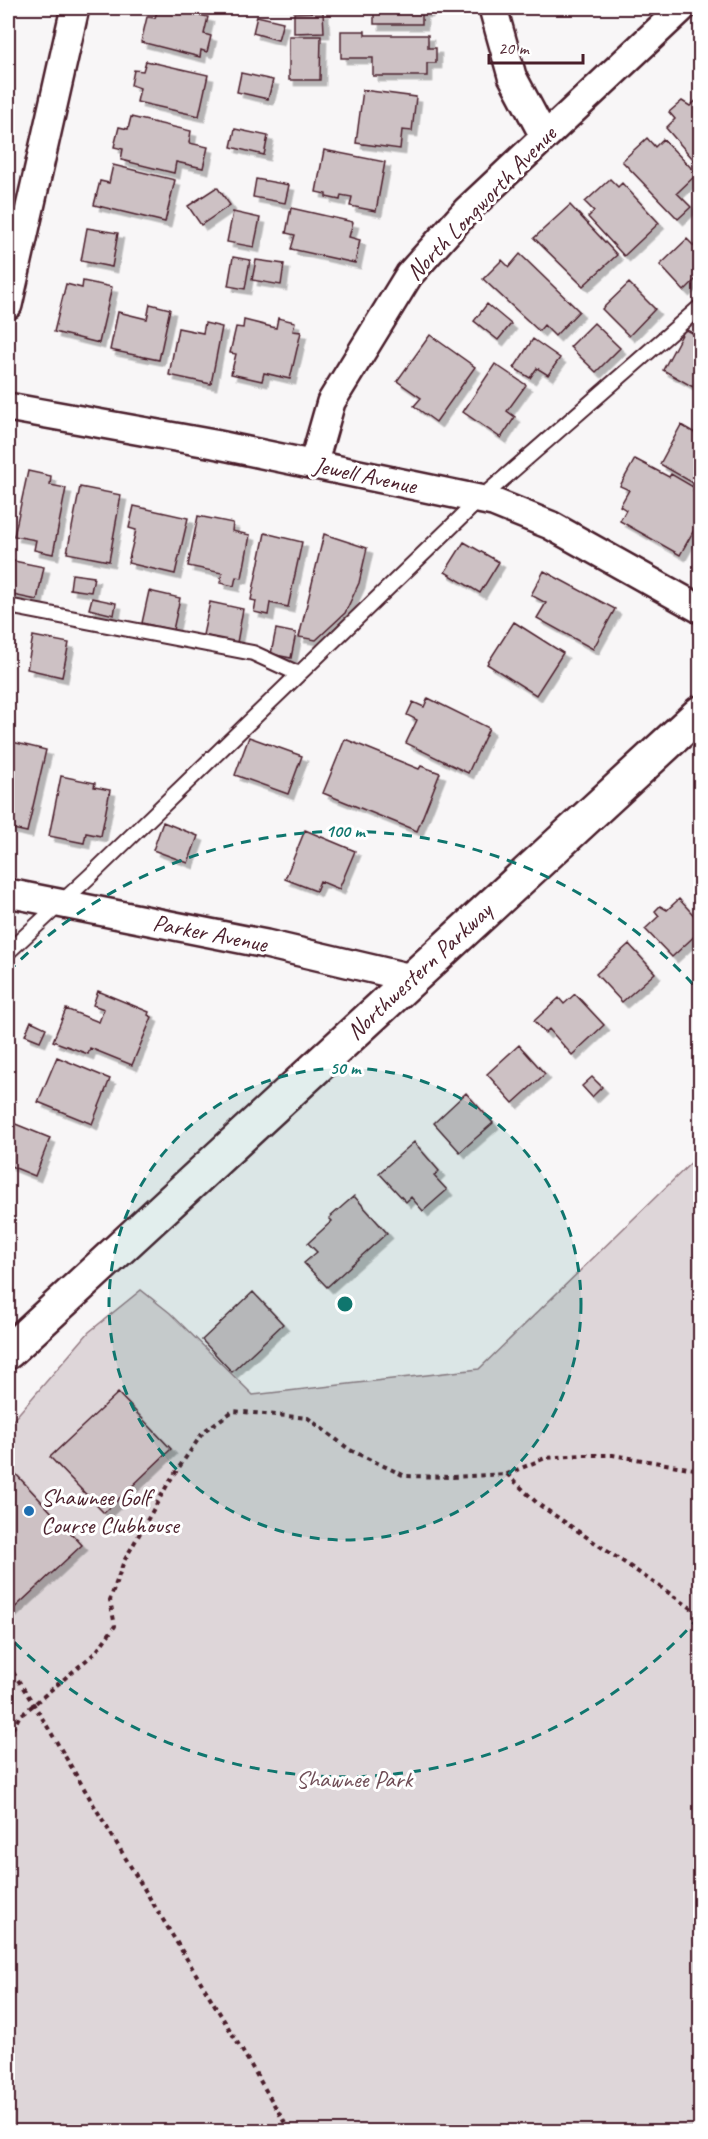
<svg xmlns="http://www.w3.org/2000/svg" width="708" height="2139" font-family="Caveat,sans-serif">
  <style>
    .green { fill: #ded6d9; stroke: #947a82; stroke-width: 1.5 }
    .building { fill: #cdc1c4; stroke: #4a1f2b; stroke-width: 1.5; filter: url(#shadow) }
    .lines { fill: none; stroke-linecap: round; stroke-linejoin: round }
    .service-casing { stroke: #4a1f2b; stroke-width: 18 }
    .minor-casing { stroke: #4a1f2b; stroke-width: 32 }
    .tertiary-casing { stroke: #4a1f2b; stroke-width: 38 }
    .path { stroke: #4a1f2b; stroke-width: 4; stroke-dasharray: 4.5 4.5; stroke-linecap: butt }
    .service { stroke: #fff; stroke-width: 14 }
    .minor { stroke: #fff; stroke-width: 27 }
    .tertiary { stroke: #fff; stroke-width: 33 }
    .ring { fill: none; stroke: #0f766e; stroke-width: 3; stroke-dasharray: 10 8 }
    .poi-dot { fill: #1f6fb2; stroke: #fff; stroke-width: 2 }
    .labels { text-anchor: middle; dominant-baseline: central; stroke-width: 6; stroke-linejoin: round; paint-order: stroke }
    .street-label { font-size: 24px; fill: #4a1f2b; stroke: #fff }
    .poi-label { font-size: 24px; fill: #4a1f2b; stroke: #fff; text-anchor: start }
    .park-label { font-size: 24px; fill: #6f4d56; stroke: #fff }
    .centre { fill: #0f766e; stroke: #fff; stroke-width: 3 }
    .ring-label { font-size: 18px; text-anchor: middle; font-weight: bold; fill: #0f766e; stroke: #fff; stroke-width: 6; stroke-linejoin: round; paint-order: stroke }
  </style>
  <defs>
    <filter id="shadow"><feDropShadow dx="5.5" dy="5.5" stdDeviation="0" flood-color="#0004"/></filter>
  </defs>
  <rect width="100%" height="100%" fill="#f8f6f7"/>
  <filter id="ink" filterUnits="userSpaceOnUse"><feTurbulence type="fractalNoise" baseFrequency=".0167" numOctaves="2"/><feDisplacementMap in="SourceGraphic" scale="12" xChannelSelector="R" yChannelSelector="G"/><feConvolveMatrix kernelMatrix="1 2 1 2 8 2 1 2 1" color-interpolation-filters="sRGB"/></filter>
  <g filter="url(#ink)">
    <path class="green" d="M 700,1154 L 700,2131 L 8,2131 L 8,1426 L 89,1332 L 141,1290 L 170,1313 L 253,1395 L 479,1369 Z"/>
    <path class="building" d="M 158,8 L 171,8 L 208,17 L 204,34 L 211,36 L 207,52 L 201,50 L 200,57 L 141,42 L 147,17 L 155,18 Z
      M 374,8 L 427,8 L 427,12 L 422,12 L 422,24 L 374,24 Z
      M 320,12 L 323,12 L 324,32 L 294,33 L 294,13 Z
      M 257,16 L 283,22 L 278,40 L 253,33 Z
      M 341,31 L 365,31 L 365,35 L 428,35 L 428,48 L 436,48 L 436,63 L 427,63 L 427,76 L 373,76 L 373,58 L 341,58 Z
      M 289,36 L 321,36 L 320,80 L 289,80 Z
      M 146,61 L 208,75 L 199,116 L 137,102 L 140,88 L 131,85 L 134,70 L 143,71 Z
      M 241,73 L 273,80 L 268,99 L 237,92 Z
      M 363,90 L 416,97 L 412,131 L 402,130 L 400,149 L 356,143 Z
      M 698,99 L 700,102 L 700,167 L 666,128 L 675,119 L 669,112 L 682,101 L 690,106 Z
      M 131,117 L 191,131 L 189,143 L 208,147 L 203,168 L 176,162 L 174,173 L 121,160 L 123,149 L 114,147 L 119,127 L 128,129 Z
      M 235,129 L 268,136 L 264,155 L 231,147 Z
      M 647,138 L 655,147 L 663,139 L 697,174 L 677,193 L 691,207 L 678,219 L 622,161 Z
      M 324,150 L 385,162 L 376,211 L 350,206 L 352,197 L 341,195 L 340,200 L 326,197 L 326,194 L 316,192 Z
      M 113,165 L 175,180 L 165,222 L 94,205 L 100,181 L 109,183 Z
      M 256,179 L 289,185 L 285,203 L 253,197 Z
      M 610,179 L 618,187 L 622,183 L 659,223 L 624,256 L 588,217 L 594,211 L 585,202 Z
      M 217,187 L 230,205 L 201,225 L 188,206 Z
      M 570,205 L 617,255 L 583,286 L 534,238 Z
      M 291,208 L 353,222 L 349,237 L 360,240 L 355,263 L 291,249 L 295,235 L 286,233 Z
      M 233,212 L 260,218 L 254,247 L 227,242 Z
      M 87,228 L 118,233 L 112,267 L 81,261 Z
      M 687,239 L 700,252 L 700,275 L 684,291 L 660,265 Z
      M 520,254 L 579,311 L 555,336 L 544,325 L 539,331 L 483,279 L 502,260 L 509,267 Z
      M 233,257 L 250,260 L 245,289 L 228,286 Z
      M 256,260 L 284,264 L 281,285 L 252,280 Z
      M 83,281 L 112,287 L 99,343 L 54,332 L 66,284 L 82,288 Z
      M 629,283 L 655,309 L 629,336 L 602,309 Z
      M 150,304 L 170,309 L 159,360 L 110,350 L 118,312 L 147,319 Z
      M 487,304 L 511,324 L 498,340 L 474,321 Z
      M 278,318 L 295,322 L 293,331 L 301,332 L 290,379 L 264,373 L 262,381 L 231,374 L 236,354 L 230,353 L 236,327 L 243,328 L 244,320 L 276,328 Z
      M 205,323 L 222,327 L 211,384 L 169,375 L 178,328 L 203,333 Z
      M 594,323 L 620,348 L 596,372 L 570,347 Z
      M 685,329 L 700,337 L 700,372 L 693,387 L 663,370 Z
      M 430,335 L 475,367 L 436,422 L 414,406 L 421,398 L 397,381 Z
      M 533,339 L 560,358 L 548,375 L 537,368 L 530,378 L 514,368 Z
      M 495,364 L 526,385 L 507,411 L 515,417 L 501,438 L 463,412 Z
      M 681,425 L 700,436 L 700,487 L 660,464 Z
      M 635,459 L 669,477 L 671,474 L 695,488 L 693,491 L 700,495 L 700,519 L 680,555 L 620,521 L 626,510 L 620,506 L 629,490 L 620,486 Z
      M 28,471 L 51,476 L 50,485 L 66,488 L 53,554 L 34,550 L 36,540 L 14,536 Z
      M 80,487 L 121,495 L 109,561 L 67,553 Z
      M 134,506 L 188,518 L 175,574 L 128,563 L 136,530 L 129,528 Z
      M 198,516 L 233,523 L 232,531 L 250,535 L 242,578 L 236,577 L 234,586 L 220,583 L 222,573 L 188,566 Z
      M 265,533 L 302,542 L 288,607 L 270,603 L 268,615 L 254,612 L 256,601 L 251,600 Z
      M 324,534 L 367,548 L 359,583 L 345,613 L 316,640 L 299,637 Z
      M 464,542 L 499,562 L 480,593 L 445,572 Z
      M 9,560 L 44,567 L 37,600 L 8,594 Z
      M 544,571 L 615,609 L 593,649 L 537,618 L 546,603 L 531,595 Z
      M 72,574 L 94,577 L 91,592 L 70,589 Z
      M 149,591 L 180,598 L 173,630 L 142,623 Z
      M 92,598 L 116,603 L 114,615 L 89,609 Z
      M 210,602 L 243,609 L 237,643 L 203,635 Z
      M 514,622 L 563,653 L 536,695 L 487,664 Z
      M 276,629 L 296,633 L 291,658 L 271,654 Z
      M 33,636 L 69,643 L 62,677 L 27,669 Z
      M 428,698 L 489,728 L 468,773 L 406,743 L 417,720 L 407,715 L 413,702 L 424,707 Z
      M 249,737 L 302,756 L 288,794 L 235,775 Z
      M 345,739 L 419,769 L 421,766 L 440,773 L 417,831 L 323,793 Z
      M 8,741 L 46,750 L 27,832 L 8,828 Z
      M 61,776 L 95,783 L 94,787 L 110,790 L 101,836 L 86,833 L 84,843 L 49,836 Z
      M 163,822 L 198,836 L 188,863 L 153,850 Z
      M 305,830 L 355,851 L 339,889 L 320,881 L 316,891 L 285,879 Z
      M 679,899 L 700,922 L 700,931 L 672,957 L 645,929 L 659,916 L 655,911 L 660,906 L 667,910 Z
      M 629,944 L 655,973 L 622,1002 L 596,974 Z
      M 98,991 L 149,1012 L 148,1015 L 152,1017 L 132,1065 L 90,1048 L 88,1054 L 53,1041 L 66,1009 L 99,1022 L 104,1009 L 93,1005 Z
      M 575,994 L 604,1025 L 572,1055 L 549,1029 L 545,1033 L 534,1021 L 559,998 L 564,1004 Z
      M 31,1021 L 46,1028 L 40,1041 L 25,1035 Z
      M 519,1045 L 545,1074 L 513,1103 L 487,1074 Z
      M 57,1057 L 110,1079 L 92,1124 L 38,1102 Z
      M 592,1077 L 602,1087 L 592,1097 L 582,1086 Z
      M 466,1093 L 493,1123 L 460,1152 L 434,1123 Z
      M 8,1121 L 50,1138 L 35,1176 L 8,1165 Z
      M 414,1142 L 439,1171 L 434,1176 L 447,1190 L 423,1211 L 411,1197 L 406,1202 L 379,1173 Z
      M 354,1196 L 387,1233 L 327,1287 L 304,1263 L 317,1252 L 308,1243 L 332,1221 L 329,1218 Z
      M 253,1292 L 283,1324 L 232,1372 L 202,1340 Z
      M 118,1393 L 171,1449 L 104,1513 L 50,1457 Z
      M 13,1471 L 82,1545 L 8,1614 L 8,1476 Z"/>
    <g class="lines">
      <defs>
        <path id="service" d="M 8,606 L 253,653 L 299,674
          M 8,952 L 90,876 L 480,499 L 700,307"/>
        <path id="minor" d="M 493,8 L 512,76 L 544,136
          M 8,305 L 75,8
          M 8,407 L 214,444 L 493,502 L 550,525 L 700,609
          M 313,465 L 331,402 L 409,275 L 467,210 L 682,8
          M 8,893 L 266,944 L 411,978"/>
        <path id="tertiary" d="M 8,1352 L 700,713"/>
      </defs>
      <use href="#service" class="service-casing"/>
      <use href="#minor" class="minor-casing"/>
      <use href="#tertiary" class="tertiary-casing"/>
      <path class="path" d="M 507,1474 L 538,1504 L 700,1614
        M 8,1665 C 46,1721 79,1781 114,1839 C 173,1937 233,2033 290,2132
        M 8,1737 L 19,1717 L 96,1652 L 115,1626 L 110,1600 L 124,1561 L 169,1482 L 204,1431 L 233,1411 L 308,1418 L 350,1450 L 405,1476 L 453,1477 L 507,1474 L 545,1458 L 582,1455 L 613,1455 L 700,1470
        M 8,2128 L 9,2132"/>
      <use href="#service" class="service"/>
      <use href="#minor" class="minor"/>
      <use href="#tertiary" class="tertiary"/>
    </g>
  </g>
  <circle cx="345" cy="1304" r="236" fill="#0f766e" fill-opacity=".12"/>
  <g class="ring">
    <circle cx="345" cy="1304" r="236"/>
    <path d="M699 1617A473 473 0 0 1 8 1636M8 972A473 473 0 0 1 699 991"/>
  </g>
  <circle class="poi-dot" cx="29" cy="1511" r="6"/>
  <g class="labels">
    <g class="street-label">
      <text transform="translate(481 203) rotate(-46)">North Longworth Avenue</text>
      <text transform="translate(365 475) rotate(12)">Jewell Avenue</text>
      <text transform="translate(210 933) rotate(11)">Parker Avenue</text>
      <text transform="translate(419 971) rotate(-43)">Northwestern Parkway</text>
    </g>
    <g class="poi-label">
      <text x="41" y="1497">Shawnee Golf<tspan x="41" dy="28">Course Clubhouse</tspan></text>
    </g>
    <g class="park-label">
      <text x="354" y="1779">Shawnee Park</text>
    </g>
  </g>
  <circle cx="345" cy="1304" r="9" class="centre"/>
  <g class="ring-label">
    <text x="345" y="837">100 m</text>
    <text x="345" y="1074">50 m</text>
  </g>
  <rect width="708" height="2139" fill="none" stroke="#fff" stroke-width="30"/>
  <rect x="15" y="15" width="678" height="2109" fill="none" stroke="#4a1f2b" stroke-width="2" filter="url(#ink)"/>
  <path d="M489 54v9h94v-9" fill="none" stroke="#4a1f2b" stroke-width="3"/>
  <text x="498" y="54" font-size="18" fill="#4a1f2b" stroke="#ffffff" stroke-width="4.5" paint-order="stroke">20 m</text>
</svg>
